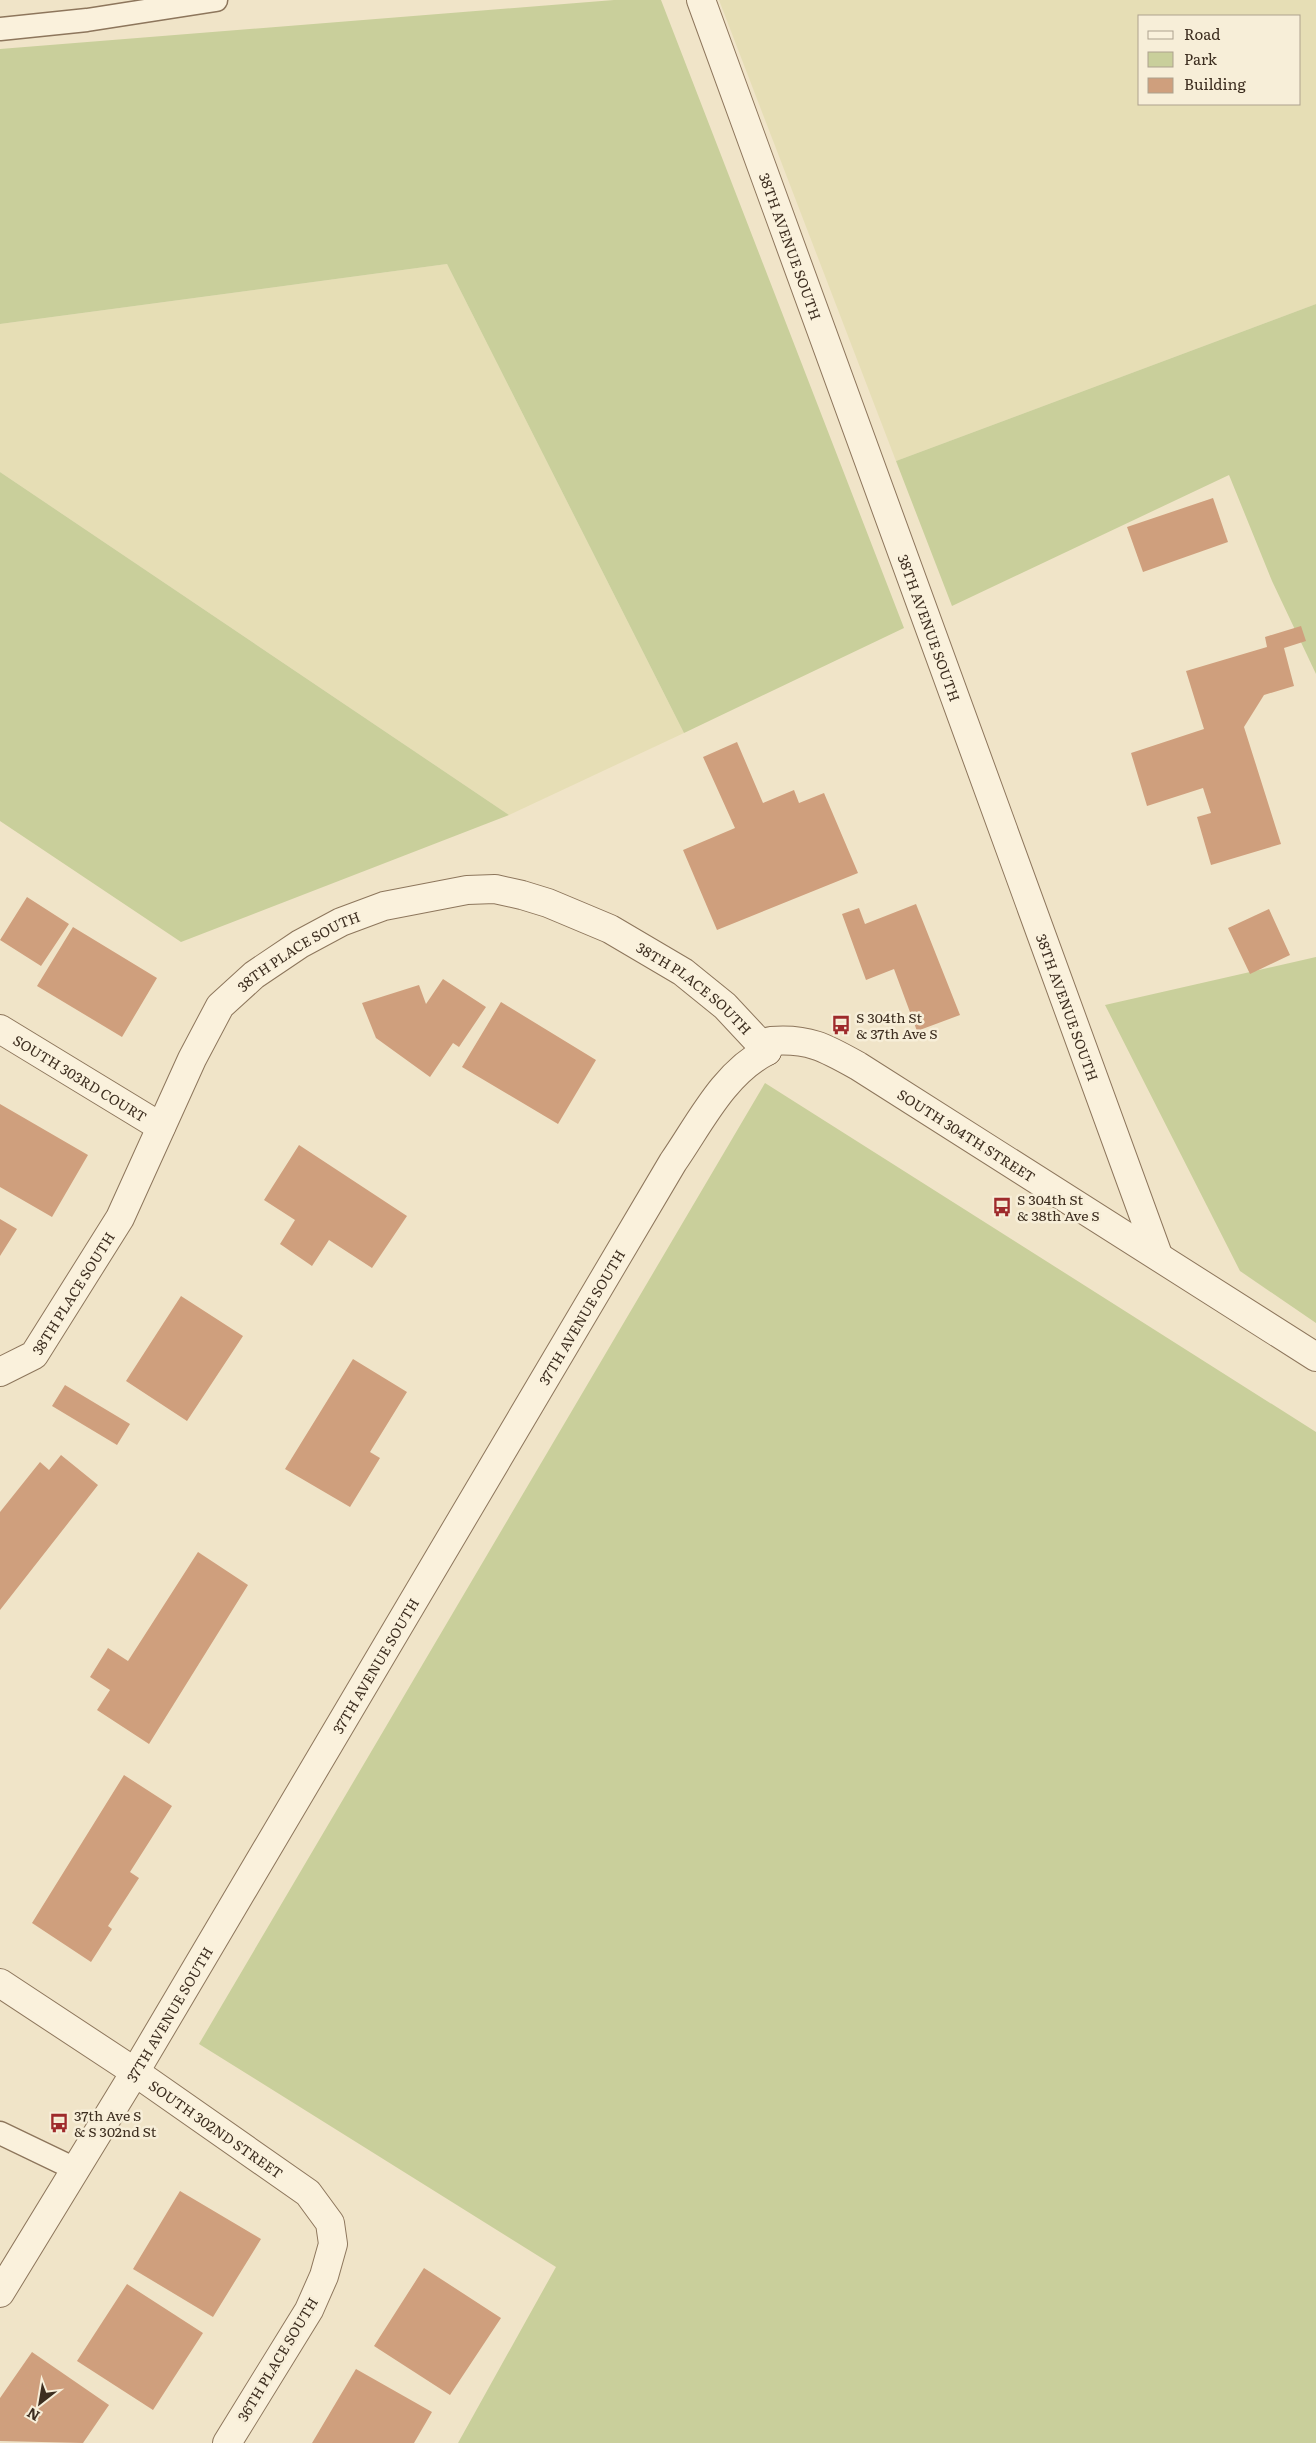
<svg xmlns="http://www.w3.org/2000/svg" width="1316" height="2443" font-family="Literata,serif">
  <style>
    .farmland { fill: #e6deb5; fill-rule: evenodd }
    .green { fill: #c9cf9b }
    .building { fill: #cf9f7d }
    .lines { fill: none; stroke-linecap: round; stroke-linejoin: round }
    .lane-casing { stroke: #8d765c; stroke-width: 25 }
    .street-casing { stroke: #8d765c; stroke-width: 30 }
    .lane { stroke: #faf1dc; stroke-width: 22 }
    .street { stroke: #faf1dc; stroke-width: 28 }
    .labels { text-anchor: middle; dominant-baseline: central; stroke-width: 5; stroke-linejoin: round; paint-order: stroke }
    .street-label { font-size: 14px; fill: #3d2e20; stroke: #f7eed8 }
    .poi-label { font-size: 14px; fill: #3d2e20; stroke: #f7eed8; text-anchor: start }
  </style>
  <rect width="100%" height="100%" fill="#f0e4c8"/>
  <path class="farmland" d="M 719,0 L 1316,0 L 1316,304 L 896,461 ZM 1300,16 L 1300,104 L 1140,104 L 1140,16 Z
    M 447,264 L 684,733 L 509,815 L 0,472 L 0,324 Z"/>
  <path class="green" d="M 614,0 L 661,0 L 904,628 L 684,733 L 447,264 L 0,324 L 0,49 Z
    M 1316,304 L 1316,674 L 1272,581 L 1229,475 L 952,606 L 896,461 Z
    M 0,472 L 509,815 L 181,942 L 0,821 Z
    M 1316,957 L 1316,1323 L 1240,1271 L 1105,1005 Z
    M 765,1083 L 1316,1432 L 1316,2443 L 458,2443 L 556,2267 L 199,2044 Z"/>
  <path class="building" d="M 1213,498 L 1228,542 L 1143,572 L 1127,527 Z
    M 1301,626 L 1306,641 L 1284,648 L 1294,686 L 1264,695 L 1244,727 L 1281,844 L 1211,865 L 1197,817 L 1211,813 L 1203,788 L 1147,806 L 1131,753 L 1204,729 L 1186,671 L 1267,647 L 1265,637 Z
    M 737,742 L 763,803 L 794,790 L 799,803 L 824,793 L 858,873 L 717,930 L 683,850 L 735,828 L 703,757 Z
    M 27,897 L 69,924 L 41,966 L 0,940 Z
    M 916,904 L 960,1015 L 917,1031 L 894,969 L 866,980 L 842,914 L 859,908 L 865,924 Z
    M 1269,909 L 1290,955 L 1250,974 L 1228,928 Z
    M 73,927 L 157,978 L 122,1037 L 37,986 Z
    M 443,979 L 486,1007 L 459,1047 L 453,1043 L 430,1077 L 376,1038 L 362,1003 L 419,985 L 426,1004 Z
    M 501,1002 L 596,1060 L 558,1124 L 462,1067 Z
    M 0,1104 L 88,1155 L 52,1217 L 0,1187 Z
    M 299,1145 L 407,1216 L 372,1268 L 329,1240 L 312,1266 L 280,1244 L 295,1220 L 264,1200 Z
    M 0,1219 L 17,1229 L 0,1256 Z
    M 181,1296 L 243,1336 L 187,1421 L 126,1381 Z
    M 353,1359 L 407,1392 L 370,1452 L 380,1458 L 350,1507 L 285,1469 Z
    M 65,1385 L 130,1424 L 117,1445 L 52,1406 Z
    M 61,1455 L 98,1485 L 0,1610 L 0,1512 L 40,1462 L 49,1470 Z
    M 198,1552 L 248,1585 L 149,1744 L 97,1710 L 110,1690 L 90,1677 L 108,1648 L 128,1661 Z
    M 124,1775 L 172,1806 L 130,1872 L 139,1878 L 108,1926 L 112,1929 L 91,1962 L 32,1923 Z
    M 180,2191 L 261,2239 L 213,2317 L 133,2269 Z
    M 424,2268 L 501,2318 L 450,2395 L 374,2346 Z
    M 127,2284 L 203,2333 L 153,2410 L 77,2361 Z
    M 32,2352 L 109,2405 L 83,2443 L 0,2441 L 0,2398 Z
    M 356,2369 L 432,2412 L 414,2443 L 312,2443 Z"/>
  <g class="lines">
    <defs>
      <path id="lane" d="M 0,29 L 87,20 L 216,0
        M 0,2133 L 75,2169"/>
      <g id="street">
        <path id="s1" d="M 701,0 L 1158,1255"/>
        <path id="s2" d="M 0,1029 L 161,1127"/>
        <path id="s3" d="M 767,1051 L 771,1041 C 809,1038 826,1048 858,1066 L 1316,1357"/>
        <path id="s4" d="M 0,1372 L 34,1355 L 120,1218 L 192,1059 L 220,1006 L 254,975 L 300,944 L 341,922 L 384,906 L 467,890 L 495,889 L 522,895 L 548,903 L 610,929 L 683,972 L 725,1006 L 767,1051"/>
        <path id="s5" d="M 0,1983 L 135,2072 L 308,2193 L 330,2223 L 333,2244 L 324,2276 L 309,2310 L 227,2443"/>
        <path id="s6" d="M 0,2293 L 135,2072 L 673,1162 C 700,1123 723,1074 767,1051"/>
      </g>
    </defs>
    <use href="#lane" class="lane-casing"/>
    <use href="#street" class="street-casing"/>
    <use href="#lane" class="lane"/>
    <use href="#street" class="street"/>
  </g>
  <defs>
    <symbol id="bus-bare" viewBox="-9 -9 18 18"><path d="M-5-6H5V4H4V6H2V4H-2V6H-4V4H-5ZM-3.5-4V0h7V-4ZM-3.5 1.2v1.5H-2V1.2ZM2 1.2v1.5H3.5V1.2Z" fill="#9e2a2b" stroke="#f7eed8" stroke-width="2.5" paint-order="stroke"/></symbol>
  </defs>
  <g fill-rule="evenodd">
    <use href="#bus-bare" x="827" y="1011" width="28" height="28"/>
    <use href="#bus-bare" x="988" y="1193" width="28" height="28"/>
    <use href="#bus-bare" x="45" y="2109" width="28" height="28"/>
  </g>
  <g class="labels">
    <g class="street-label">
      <text stroke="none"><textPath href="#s1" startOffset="262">38TH AVENUE SOUTH</textPath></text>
      <text stroke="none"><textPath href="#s1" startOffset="668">38TH AVENUE SOUTH</textPath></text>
      <text stroke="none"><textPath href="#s4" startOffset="531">38TH PLACE SOUTH</textPath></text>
      <text stroke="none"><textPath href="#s4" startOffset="966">38TH PLACE SOUTH</textPath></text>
      <text stroke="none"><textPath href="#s1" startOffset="1072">38TH AVENUE SOUTH</textPath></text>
      <text stroke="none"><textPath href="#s2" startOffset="94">SOUTH 303RD COURT</textPath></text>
      <text stroke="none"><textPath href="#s3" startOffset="232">SOUTH 304TH STREET</textPath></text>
      <text stroke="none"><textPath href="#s4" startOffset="111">38TH PLACE SOUTH</textPath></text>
      <text stroke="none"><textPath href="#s6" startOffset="1136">37TH AVENUE SOUTH</textPath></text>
      <text stroke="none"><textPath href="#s6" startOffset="731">37TH AVENUE SOUTH</textPath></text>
      <text stroke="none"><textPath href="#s6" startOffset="326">37TH AVENUE SOUTH</textPath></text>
      <text stroke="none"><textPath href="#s5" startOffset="261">SOUTH 302ND STREET</textPath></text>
      <text transform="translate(277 2359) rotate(-59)">36TH PLACE SOUTH</text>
    </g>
    <g class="poi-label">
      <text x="856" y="1017">S 304th St<tspan x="856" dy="16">&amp; 37th Ave S</tspan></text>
      <text x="1017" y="1199">S 304th St<tspan x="1017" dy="16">&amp; 38th Ave S</tspan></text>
      <text x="74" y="2115">37th Ave S<tspan x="74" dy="16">&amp; S 302nd St</tspan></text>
    </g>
  </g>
  <rect x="1138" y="15" width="162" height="90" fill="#f7eed8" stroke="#ada18e"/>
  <rect x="1148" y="31" width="25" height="8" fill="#faf1dc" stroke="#ada18e"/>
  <text x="1184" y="40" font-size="15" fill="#3d2e20">Road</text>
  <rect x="1148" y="52" width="25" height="15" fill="#c9cf9b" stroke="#ada18e"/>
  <text x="1184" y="65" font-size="15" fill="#3d2e20">Park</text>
  <rect x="1148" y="78" width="25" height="15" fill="#cf9f7d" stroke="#ada18e"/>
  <text x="1184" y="90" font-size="15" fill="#3d2e20">Building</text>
  <g transform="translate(40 2403) rotate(211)" stroke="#f7eed8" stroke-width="4" paint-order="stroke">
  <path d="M0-4L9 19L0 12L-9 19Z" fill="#3d2e20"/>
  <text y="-8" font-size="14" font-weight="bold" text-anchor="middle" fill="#3d2e20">N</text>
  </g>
</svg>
